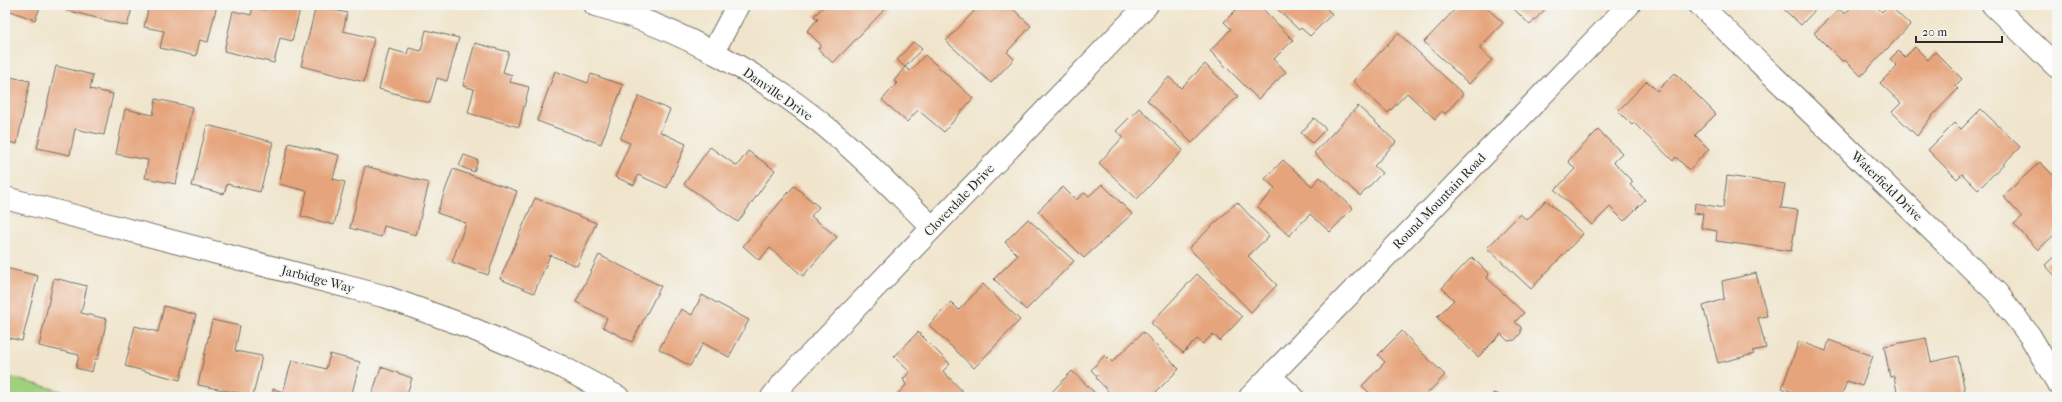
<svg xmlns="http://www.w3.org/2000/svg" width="2062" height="402" font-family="'IM FELL French Canon',serif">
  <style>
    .green { fill: #a0cf7d; stroke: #667d54 }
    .building { fill: #e6a47b }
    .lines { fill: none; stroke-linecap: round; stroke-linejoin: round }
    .minor-casing { stroke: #706c63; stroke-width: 24 }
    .major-casing { stroke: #706c63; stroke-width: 24 }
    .minor { stroke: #fff; stroke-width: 22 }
    .major { stroke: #fff; stroke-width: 22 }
    .labels { text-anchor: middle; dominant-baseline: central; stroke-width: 3.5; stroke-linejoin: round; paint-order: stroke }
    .street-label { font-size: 13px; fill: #2b2b2b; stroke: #f6f6f2 }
  </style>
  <rect width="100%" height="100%" fill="#f6f6f2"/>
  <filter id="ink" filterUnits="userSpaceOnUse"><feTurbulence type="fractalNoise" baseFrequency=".025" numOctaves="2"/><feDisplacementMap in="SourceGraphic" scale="8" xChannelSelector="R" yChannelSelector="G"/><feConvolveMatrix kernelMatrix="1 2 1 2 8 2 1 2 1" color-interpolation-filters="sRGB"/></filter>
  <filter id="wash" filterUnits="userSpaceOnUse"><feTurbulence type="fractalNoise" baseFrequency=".012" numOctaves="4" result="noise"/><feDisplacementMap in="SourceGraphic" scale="16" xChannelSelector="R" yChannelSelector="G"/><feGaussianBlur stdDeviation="0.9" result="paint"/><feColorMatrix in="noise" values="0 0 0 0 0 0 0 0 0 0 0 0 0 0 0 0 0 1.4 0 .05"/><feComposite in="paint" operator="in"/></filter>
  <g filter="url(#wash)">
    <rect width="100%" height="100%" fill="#f0e5cc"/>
    <path class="green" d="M 5,376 L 85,397 L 5,397 Z"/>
    <g id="blocks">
      <path class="building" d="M 5,5 L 41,5 L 35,20 L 5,9 Z
        M 67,5 L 133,5 L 127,26 L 66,10 Z
        M 149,5 L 217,5 L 208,42 L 200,40 L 196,56 L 160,48 L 164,31 L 144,27 Z
        M 266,5 L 301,5 L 292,41 L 280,38 L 274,63 L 224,51 L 233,11 L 251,15 L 253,7 L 265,10 Z
        M 825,5 L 889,5 L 833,63 L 818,49 L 821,45 L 807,31 L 818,19 L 814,16 Z
        M 980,5 L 1009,5 L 1031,26 L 1007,52 L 1014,59 L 991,83 L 946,41 Z
        M 1241,5 L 1259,5 L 1293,40 L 1274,59 L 1286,72 L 1258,99 L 1210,51 L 1231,29 L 1224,22 Z
        M 1273,5 L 1323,5 L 1332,14 L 1310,36 L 1301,28 L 1299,30 Z
        M 1459,5 L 1484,5 L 1503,23 L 1479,48 L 1492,60 L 1469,84 L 1424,42 Z
        M 1510,5 L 1549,5 L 1530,25 Z
        M 1779,5 L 1820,5 L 1801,25 Z
        M 1854,5 L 1875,5 L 1882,12 L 1889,5 L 1910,25 L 1861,76 L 1845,60 L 1843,62 L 1814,33 L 1840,9 L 1844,14 Z
        M 316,6 L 347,13 L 343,31 L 374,38 L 364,82 L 301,66 Z
        M 426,30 L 459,38 L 447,81 L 437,78 L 430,103 L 379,89 L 389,49 L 407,54 L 409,48 L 421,51 Z
        M 1398,33 L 1463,94 L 1445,114 L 1442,111 L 1435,119 L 1407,93 L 1388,113 L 1353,81 Z
        M 913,42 L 922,49 L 905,67 L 897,60 Z
        M 475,43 L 509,52 L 503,72 L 512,75 L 510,82 L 529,87 L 519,127 L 468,113 L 474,89 L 463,86 Z
        M 1915,47 L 1928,60 L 1935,52 L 1962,79 L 1955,86 L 1958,89 L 1932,116 L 1917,136 L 1892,112 L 1901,103 L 1880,83 L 1897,66 L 1890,59 L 1898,51 L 1905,57 Z
        M 925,55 L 973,98 L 944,132 L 918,110 L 907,122 L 882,100 L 897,83 L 894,81 L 905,67 L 910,71 Z
        M 1205,64 L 1238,96 L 1192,143 L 1147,100 L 1169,77 L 1181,88 Z
        M 56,66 L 93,75 L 90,89 L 113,94 L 104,135 L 75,129 L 70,155 L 37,148 Z
        M 555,71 L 588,83 L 591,74 L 623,85 L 601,144 L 537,121 Z
        M 1675,73 L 1716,114 L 1695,135 L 1709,149 L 1689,170 L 1676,157 L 1673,161 L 1634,123 L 1632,125 L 1618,111 L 1647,81 L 1657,91 Z
        M 5,76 L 30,81 L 17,144 L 5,141 Z
        M 639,96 L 670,110 L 660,132 L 686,144 L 667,188 L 638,175 L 634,185 L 615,177 L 630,143 L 620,139 Z
        M 156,99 L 192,107 L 176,184 L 145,178 L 148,160 L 116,154 L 125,109 L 153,115 Z
        M 1358,106 L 1396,142 L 1374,166 L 1382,173 L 1360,196 L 1314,153 Z
        M 1139,108 L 1183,150 L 1137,199 L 1099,163 L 1123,137 L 1116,131 Z
        M 1981,109 L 2020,147 L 1978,190 L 1962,174 L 1957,179 L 1928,150 L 1955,123 L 1961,129 Z
        M 1314,118 L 1326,129 L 1312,143 L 1301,133 Z
        M 207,125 L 273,142 L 260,192 L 227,184 L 224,194 L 192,186 Z
        M 1598,130 L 1622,153 L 1613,162 L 1633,182 L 1630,185 L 1645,200 L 1624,221 L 1610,207 L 1592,225 L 1555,190 L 1575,169 L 1568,161 Z
        M 289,143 L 339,155 L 333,179 L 345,182 L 334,225 L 301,216 L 307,191 L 279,184 Z
        M 710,147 L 737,166 L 748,151 L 775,170 L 738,222 L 684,184 Z
        M 464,155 L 478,160 L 474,172 L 459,166 Z
        M 1283,160 L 1312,186 L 1320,177 L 1353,208 L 1330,232 L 1310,214 L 1289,236 L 1258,207 L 1275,188 L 1265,179 Z
        M 2040,162 L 2057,179 L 2057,229 L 2054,232 L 2055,234 L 2038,250 L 2014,224 L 2022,217 L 2003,196 Z
        M 365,166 L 429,183 L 416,235 L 384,226 L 381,237 L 350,228 Z
        M 453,169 L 517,191 L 488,275 L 452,262 L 466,223 L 437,213 Z
        M 1727,176 L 1785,184 L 1781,208 L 1798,210 L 1791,251 L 1716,241 L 1717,231 L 1701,228 L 1703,213 L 1694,214 L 1695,203 L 1723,208 Z
        M 1102,184 L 1132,214 L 1084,258 L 1038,211 L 1063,187 L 1076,200 L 1084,193 L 1089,196 Z
        M 794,186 L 819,207 L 811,216 L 837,237 L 803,276 L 770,248 L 759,260 L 743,246 Z
        M 535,198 L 596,223 L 577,266 L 550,255 L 534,293 L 500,279 Z
        M 1546,200 L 1583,234 L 1531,289 L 1487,248 L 1520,214 L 1527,220 Z
        M 1237,202 L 1269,236 L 1248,256 L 1277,285 L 1251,312 L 1189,248 Z
        M 1028,219 L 1074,261 L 1026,310 L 994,279 L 1018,255 L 1005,242 Z
        M 2057,254 L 2057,278 L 2045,265 Z
        M 599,255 L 661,286 L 632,342 L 603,327 L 607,318 L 576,302 Z
        M 1472,257 L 1489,274 L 1486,277 L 1524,313 L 1515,322 L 1521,327 L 1521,333 L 1515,340 L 1508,341 L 1501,334 L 1478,357 L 1437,317 L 1454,300 L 1442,288 Z
        M 6,268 L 38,276 L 22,341 L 5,337 Z
        M 1756,273 L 1767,316 L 1758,318 L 1766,348 L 1752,351 L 1754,354 L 1718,363 L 1703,306 L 1724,299 L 1722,281 Z
        M 1197,274 L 1242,317 L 1220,341 L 1213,334 L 1203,344 L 1197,339 L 1183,353 L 1151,323 Z
        M 54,278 L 87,286 L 81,313 L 107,319 L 98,359 L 95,359 L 92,372 L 76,368 L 79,355 L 39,346 Z
        M 983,284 L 1020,320 L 974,368 L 929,325 L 951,302 L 959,310 Z
        M 702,295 L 749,320 L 729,357 L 703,343 L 690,366 L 659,349 L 681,309 L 692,315 Z
        M 164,306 L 196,315 L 180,380 L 125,366 L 135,326 L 158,332 Z
        M 212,320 L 240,326 L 235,351 L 262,356 L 253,396 L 198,385 Z
        M 1402,331 L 1413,343 L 1413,344 L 1445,375 L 1424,397 L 1374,397 L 1362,386 L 1385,362 L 1378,355 Z
        M 918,332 L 950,364 L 943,371 L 968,397 L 895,397 L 906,385 L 903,379 L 910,372 L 894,357 Z
        M 1143,332 L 1179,369 L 1156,392 L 1161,397 L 1114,397 L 1096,378 L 1097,376 L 1091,370 L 1105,355 L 1112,362 Z
        M 1926,338 L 1931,362 L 1958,356 L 1966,397 L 1898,397 L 1894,376 L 1890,377 L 1884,346 Z
        M 1829,340 L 1873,356 L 1862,386 L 1847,381 L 1841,397 L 1806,397 L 1782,388 L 1799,341 L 1826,351 Z
        M 330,354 L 360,362 L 351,397 L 272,396 L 273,389 L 283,392 L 292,360 L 326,369 Z
        M 381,367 L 412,378 L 407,394 L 415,397 L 371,397 Z
        M 1072,371 L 1099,397 L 1047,397 Z
        M 1493,393 L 1505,397 L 1492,397 Z"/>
    </g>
  </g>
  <g filter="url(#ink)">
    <use href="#blocks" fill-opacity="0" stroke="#706c63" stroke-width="1"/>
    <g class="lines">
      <defs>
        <path id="minor" d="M 595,5 C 680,27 772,80 838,137 C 871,165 901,197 932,227
          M 1700,5 L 1997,293 L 2030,336 L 2057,382
          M 713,52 L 738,5
          M 5,198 L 383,296 L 466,326 L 560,366 L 618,397
          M 1270,376 L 1293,397
          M 772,397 L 785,381 L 1147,5
          M 1250,397 L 1629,5"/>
        <path id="major" d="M 1993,5 L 2057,67"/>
      </defs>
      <use href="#minor" class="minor-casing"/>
      <use href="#major" class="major-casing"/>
      <use href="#minor" class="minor"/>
      <use href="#major" class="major"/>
    </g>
  </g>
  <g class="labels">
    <g class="street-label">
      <text transform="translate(778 94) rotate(35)">Danville Drive</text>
      <text transform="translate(1887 186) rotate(44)">Waterfield Drive</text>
      <text transform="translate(959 200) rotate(-46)">Cloverdale Drive</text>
      <text transform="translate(1439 201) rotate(-46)">Round Mountain Road</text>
      <text transform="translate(318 279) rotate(15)">Jarbidge Way</text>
    </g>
  </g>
  <rect width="2062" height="402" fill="none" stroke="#f6f6f2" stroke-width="20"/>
  <path d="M1916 36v6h86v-6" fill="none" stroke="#2b2b2b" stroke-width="2"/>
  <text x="1922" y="36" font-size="12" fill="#2b2b2b" stroke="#f6f6f2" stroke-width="3" paint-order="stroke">20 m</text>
</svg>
